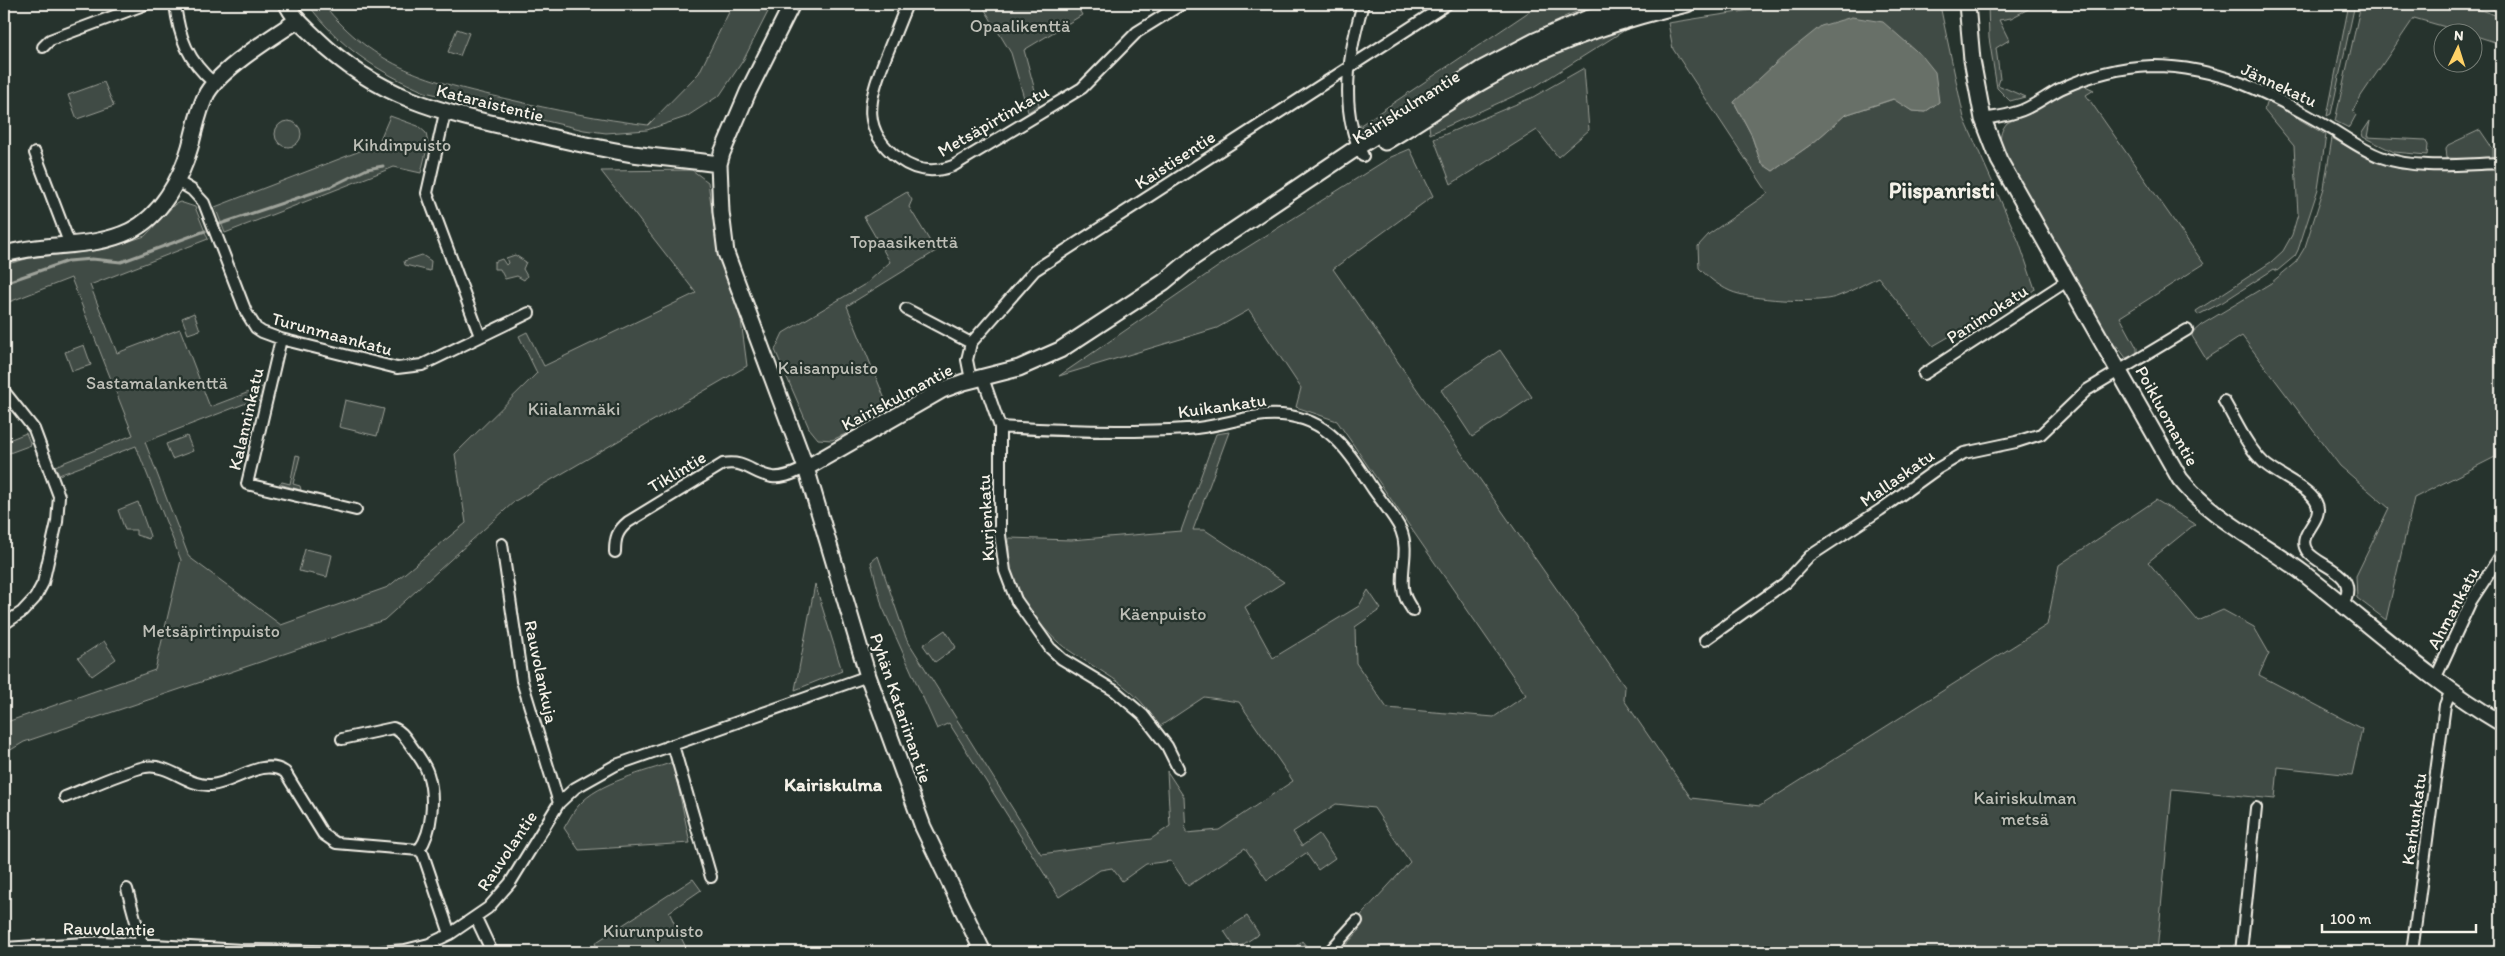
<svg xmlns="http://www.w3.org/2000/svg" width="2505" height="956" font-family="Itim,sans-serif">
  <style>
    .green { fill: #414b45; stroke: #9a9e96; fill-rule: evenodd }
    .water { fill: #676f68; stroke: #9fa39b }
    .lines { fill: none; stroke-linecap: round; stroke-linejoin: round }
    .stream { stroke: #9fa39b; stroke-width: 3 }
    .street-casing { stroke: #f4f1e8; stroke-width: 14 }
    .secondary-casing { stroke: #f4f1e8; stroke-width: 19 }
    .street { stroke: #26332d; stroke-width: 10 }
    .secondary { stroke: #26332d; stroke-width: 15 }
    .labels { text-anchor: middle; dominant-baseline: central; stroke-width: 4.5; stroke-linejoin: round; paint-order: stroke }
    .park-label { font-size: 18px; fill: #bebfb7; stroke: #26332d }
    .street-label { font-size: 18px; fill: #f4f1e8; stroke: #26332d }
    .neighbourhood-label { font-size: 19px; font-weight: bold; fill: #f4f1e8; stroke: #26332d }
    .district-label { font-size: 22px; font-weight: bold; fill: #f4f1e8; stroke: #26332d }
  </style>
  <rect width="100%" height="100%" fill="#26332d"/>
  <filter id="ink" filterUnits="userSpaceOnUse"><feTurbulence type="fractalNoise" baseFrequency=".02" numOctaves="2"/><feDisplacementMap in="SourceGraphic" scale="10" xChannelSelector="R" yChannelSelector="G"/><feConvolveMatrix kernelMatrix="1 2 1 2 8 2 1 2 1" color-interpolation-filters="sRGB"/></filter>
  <g filter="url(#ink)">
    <path class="green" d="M 308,4 L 323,4 C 376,69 429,81 507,99 C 554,110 600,119 648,125 L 699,73 L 733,4 L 772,4 L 744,59 L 720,95 L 686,117 L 647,130 L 606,133 L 584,130 L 425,92 C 378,72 338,46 308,4 Z
      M 985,4 L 1076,4 L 1082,15 L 1024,50 L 1039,105 L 1028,112 L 1011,53 L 982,5 Z
      M 1530,4 L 1595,4 L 1564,17 L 1564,22 L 1462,71 L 1374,129 L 1366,129 L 1359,126 L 1533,9 Z
      M 1810,4 L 1936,4 L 1941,10 L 1964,118 L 2019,242 L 2035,289 L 2017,303 L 1995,310 L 1933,346 L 1878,277 C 1865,283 1851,292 1836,297 C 1815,304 1750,300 1730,291 C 1717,285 1708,277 1699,268 L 1698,246 L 1709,234 L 1768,193 L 1673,49 L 1668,23 L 1764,8 ZM 1904,41 L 1923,57 L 1939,102 L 1925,112 L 1912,111 L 1894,99 L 1845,115 L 1813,143 L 1773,171 L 1761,163 L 1751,134 L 1734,102 L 1749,90 Z
      M 1988,4 L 2038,4 L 2011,18 L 1999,20 L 2009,40 L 1996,48 L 2000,79 L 1998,85 L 2025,97 L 2010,101 L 1997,88 L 1989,38 Z
      M 2349,4 L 2355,4 L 2331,114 L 2327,116 L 2348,9 L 2350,9 Z
      M 2361,4 L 2463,4 L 2501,17 L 2501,44 L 2473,35 L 2472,32 L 2463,32 L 2414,18 L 2361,96 L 2353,111 L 2356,115 L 2349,128 L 2335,121 Z
      M 2478,4 L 2501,5 L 2501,12 Z
      M 1622,25 L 1625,30 L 1536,86 L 1430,134 L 1429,125 L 1433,119 L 1502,77 Z
      M 457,29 L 469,33 L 460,56 L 448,52 Z
      M 1584,68 L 1589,130 L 1558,157 L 1537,130 L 1451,184 L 1434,139 L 1533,97 Z
      M 104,82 L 114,106 L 77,119 L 68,95 Z
      M 2083,85 L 2094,90 L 2086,95 L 2204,264 L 2120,317 L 2137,348 L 2137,354 L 2126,358 L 2117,346 L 2109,347 L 2007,162 C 2001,147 1996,136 2007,123 Z
      M 2267,100 L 2326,135 L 2318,189 L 2298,250 L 2295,256 L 2277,271 L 2274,269 L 2223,302 L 2198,315 L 2196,311 L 2271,262 L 2283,251 L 2292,235 L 2298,214 L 2294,146 L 2264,110 Z
      M 390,116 L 418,126 L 426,133 L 428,144 L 421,173 L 394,167 L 225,233 L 215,207 L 378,144 Z
      M275 134a13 13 0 1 1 26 0a13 13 0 1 1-26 0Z
      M 2370,121 L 2367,137 L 2425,140 L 2428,145 L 2427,155 L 2394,152 L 2363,137 L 2362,133 Z
      M 2480,130 L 2493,149 L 2493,159 L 2447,158 L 2446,148 L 2448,145 Z
      M 2332,138 L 2370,159 L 2401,169 L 2501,170 L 2501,454 L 2414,498 L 2386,620 L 2357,598 L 2356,576 L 2389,508 L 2340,466 L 2242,336 L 2206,359 L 2192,336 L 2192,333 L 2201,325 L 2271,283 L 2296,262 L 2305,247 L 2324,188 Z
      M 1410,149 L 1433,196 L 1333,269 L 1625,687 L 1624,700 L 1691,798 L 1760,806 L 2047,625 L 2059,565 L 2156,500 L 2195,524 L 2148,562 L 2198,621 L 2223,610 L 2254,627 L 2269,653 L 2259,675 L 2362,729 L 2352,775 L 2278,767 L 2275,799 L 2172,789 L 2157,952 L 1339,952 L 1359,931 L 1354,923 L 1410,862 L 1374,808 L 1336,804 L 1293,832 L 1302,846 L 1319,834 L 1335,858 L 1318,870 L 1306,853 L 1267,880 L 1245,848 L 1188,886 L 1171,861 L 1146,864 L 1122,881 L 1112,868 L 1100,870 L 1059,897 L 949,723 L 937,729 L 882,606 L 871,562 L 878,556 L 906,638 L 1041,854 L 1151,839 L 1170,826 L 1167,771 L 1184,797 L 1186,833 L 1219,830 L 1293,781 L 1239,702 L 1204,697 L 1159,727 C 1136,685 1104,675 1067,649 C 1047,636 1019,599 1012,576 C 1008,564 1009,551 1009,538 L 1071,540 L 1181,531 L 1216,434 L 1229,432 L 1193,530 L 1205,530 L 1284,582 L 1245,607 L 1273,658 L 1359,606 L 1368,590 L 1381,609 L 1355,627 L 1356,663 L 1387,708 L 1494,717 L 1526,695 L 1337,421 L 1296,407 L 1301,388 L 1249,310 L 1217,328 L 1059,376 L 1235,255 L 1391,157 Z
      M 692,170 L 708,182 L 718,254 L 741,320 L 747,366 L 515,501 L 384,620 L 24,742 L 4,754 L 4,723 L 155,670 L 181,560 L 136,446 L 59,475 L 55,466 L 133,435 L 71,278 L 4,304 L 4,265 L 30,258 L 106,249 L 145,236 L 175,204 L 180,202 L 195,207 L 208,239 L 90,285 L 117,353 L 180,329 L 210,407 L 265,386 L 262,397 L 145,442 L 189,557 L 281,625 L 388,587 L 466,523 L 455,454 L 537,373 L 519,336 L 527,332 L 544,366 L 696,293 L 601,171 Z
      M 907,192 L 912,200 L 909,207 L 936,251 L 847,306 L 891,414 L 832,440 L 818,439 L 809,428 L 775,350 L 783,333 L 867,283 L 890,262 L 864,217 Z
      M 422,255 L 431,261 L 430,271 L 405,265 L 404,261 Z
      M 515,255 L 526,262 L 523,269 L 527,276 L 524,280 L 517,276 L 505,279 L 500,269 L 494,269 L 494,262 L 502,259 L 506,265 L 508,263 L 506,258 Z
      M 194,313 L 200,330 L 188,334 L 182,318 Z
      M 84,345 L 91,365 L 72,371 L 65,352 Z
      M 1500,350 L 1532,397 L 1472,437 L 1441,390 Z
      M 345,400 L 384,409 L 377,436 L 339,427 Z
      M 26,433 L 31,445 L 4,455 L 4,442 Z
      M 187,436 L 193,451 L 172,459 L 166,444 Z
      M 296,455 L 300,456 L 293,484 L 300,486 L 301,490 L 279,484 L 282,482 L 290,484 Z
      M 138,502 L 150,536 L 149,539 L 136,535 L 136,530 L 125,530 L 118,510 Z
      M 305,549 L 332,555 L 327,577 L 299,571 Z
      M 815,584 L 842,671 L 795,690 Z
      M 945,630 L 956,647 L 935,662 L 923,645 Z
      M 104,641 L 116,659 L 92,676 L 78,658 Z
      M 673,762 L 690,843 L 579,850 L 564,828 C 569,820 573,811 579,805 C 599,782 645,772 673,762 Z
      M 693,879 L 701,890 L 669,912 L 688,952 L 599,952 L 595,943 Z
      M 1247,916 L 1259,934 L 1236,949 L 1224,931 Z
      M 1302,941 L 1311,952 L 1289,952 Z"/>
    <path class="water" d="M 1852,17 L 1883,22 L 1923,57 L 1935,72 L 1939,102 L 1925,112 L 1912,111 L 1893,99 L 1845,115 L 1813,143 L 1773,171 L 1761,163 L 1751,134 L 1734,102 L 1786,54 L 1821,26 Z"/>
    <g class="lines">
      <path class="stream" d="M 220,224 L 330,187 L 367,169 L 383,166
        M 4,283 L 68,261 L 92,259 L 121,262 L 205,231"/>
      <defs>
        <path id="street" d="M 175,4 C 179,37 188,61 214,83
          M 907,4 C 899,23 892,42 884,61 C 869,100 860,130 899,159 C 915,171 934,173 953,166 L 1082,88 L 1137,32 L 1182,4
          M 43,47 L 50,40 L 146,4
          M 445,113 L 427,193 L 480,336
          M 1983,119 C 1994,117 2006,116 2017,112 C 2032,108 2046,96 2060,89 C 2088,76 2121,67 2152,66 C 2219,66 2271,94 2328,127 C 2345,137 2362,150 2381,157 C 2415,170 2465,164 2501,163
          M 35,153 L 70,245
          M 1363,156 C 1338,111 1349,50 1363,4
          M 177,181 L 192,190 L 204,203 L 246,312 L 256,328 L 262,332 L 281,339 L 397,368 L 422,365 L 529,313
          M 906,309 L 971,343
          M 281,339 L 247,484 L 356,510
          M 1924,374 L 2067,281
          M 983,378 L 1000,427 L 1000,535 L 1005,571 L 1016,600 L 1050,648 L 1062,659 L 1115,691 L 1143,715 L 1167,746 L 1178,768
          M 971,380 L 967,360 L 971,343 L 1035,270 L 1447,4
          M 4,391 L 34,429 L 59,496 L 57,522 L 43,583 L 35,598 L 22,612 L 4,624
          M 2224,401 C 2236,421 2247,447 2264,463 C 2277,475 2308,487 2316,502 C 2326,520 2295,534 2307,551 C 2319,568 2361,572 2343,604
          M 1000,427 C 1063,431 1124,433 1186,429 C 1213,428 1239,418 1265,415 C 1324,411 1345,446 1373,489 C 1382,502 1394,516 1401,530 C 1409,549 1401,568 1403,587 C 1403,596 1408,603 1413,611
          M 502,544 L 522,681 L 559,803
          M 615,552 C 615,538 617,531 628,522 L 723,464 C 746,460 752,474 772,477 C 784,479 796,472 806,468
          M 1705,640 L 1785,583 L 1810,556 L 1880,510 L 1937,469 L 1964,453 L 2016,442 L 2041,434 L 2087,390 L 2187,330
          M 2436,677 L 2471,601 L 2501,555
          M 342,739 L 393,728 C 402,731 406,739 412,747 C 418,755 425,764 428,774 C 435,796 433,831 419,850
          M 673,745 L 711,877
          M 65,797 C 88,788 121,772 145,767 C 169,763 188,787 211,785 C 235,783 262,757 285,772 L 323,834 L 336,843 L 419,850 L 423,854 L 450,934
          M 127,889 L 142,944
          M 476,918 L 492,952
          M 4,948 L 102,942 L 242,950 L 378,952 L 405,950 L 429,944 L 450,934 L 488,908 L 510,883 L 559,803 L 575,788 L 616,765 L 868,676
          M 1329,952 L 1357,921
          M 2241,952 L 2256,808
          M 2412,952 L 2445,705 L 2451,690"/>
        <path id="secondary" d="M 287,4 C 293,18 306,28 316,38 C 378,98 440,112 521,130 C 558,139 595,148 633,154 C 661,158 691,160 719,164
          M 792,4 L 748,92 L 722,153 L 719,164 L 721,212 L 726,253 L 806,468 L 868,676 L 923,827 L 983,952
          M 1967,4 L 1972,60 L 1983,119 L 1999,160 L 2180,479 C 2213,520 2262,542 2303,573 C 2368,623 2431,682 2501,723
          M 1385,142 C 1419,122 1451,99 1485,80 C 1548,44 1617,20 1687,4
          M 4,254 C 17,251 31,248 45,247 C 74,244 103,244 130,231 C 161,216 181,179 190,147 C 195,129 198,110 207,93 C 222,68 272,37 298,20
          M 806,468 L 942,390 L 964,382 L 1019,368 L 1060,350 L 1164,282 L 1194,257 L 1358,147 L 1480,70 L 1535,41 L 1586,19 L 1637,4"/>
      </defs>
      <use href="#street" class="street-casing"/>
      <use href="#secondary" class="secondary-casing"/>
      <use href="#street" class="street"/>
      <use href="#secondary" class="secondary"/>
    </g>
  </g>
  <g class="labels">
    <g class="park-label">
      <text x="1020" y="26">Opaalikenttä</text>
      <text x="402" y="145">Kihdinpuisto</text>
      <text x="904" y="242">Topaasikenttä</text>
      <text x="828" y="368">Kaisanpuisto</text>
      <text x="157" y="383">Sastamalankenttä</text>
      <text x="574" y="409">Kiialanmäki</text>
      <text x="1163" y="614">Käenpuisto</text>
      <text x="211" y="631">Metsäpirtinpuisto</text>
      <text x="2025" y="798">Kairiskulman<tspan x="2025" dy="21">metsä</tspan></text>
      <text x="653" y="931">Kiurunpuisto</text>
    </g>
    <g class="street-label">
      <text transform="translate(2279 85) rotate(25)">Jännekatu</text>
      <text transform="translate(490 103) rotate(14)">Kataraistentie</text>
      <text transform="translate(1406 107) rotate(-32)">Kairiskulmantie</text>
      <text transform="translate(993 121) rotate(-30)">Metsäpirtinkatu</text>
      <text transform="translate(1175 160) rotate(-33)">Kaistisentie</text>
      <text transform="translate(1987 314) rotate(-33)">Panimokatu</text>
      <text transform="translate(332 334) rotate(15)">Turunmaankatu</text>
      <text transform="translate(897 397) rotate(-28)">Kairiskulmantie</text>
      <text transform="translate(1222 406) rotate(-8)">Kuikankatu</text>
      <text transform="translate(2167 416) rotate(61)">Poikluomantie</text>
      <text transform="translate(246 419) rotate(-77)">Kalanninkatu</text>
      <text transform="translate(677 472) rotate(-31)">Tiklintie</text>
      <text transform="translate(1897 478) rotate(-35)">Mallaskatu</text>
      <text transform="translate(986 518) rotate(-93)">Kurjenkatu</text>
      <text transform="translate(2453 608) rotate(-62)">Ahmankatu</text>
      <text transform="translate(541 672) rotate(78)">Rauvolankuja</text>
      <text transform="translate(901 708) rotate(71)">Pyhän Katariinan tie</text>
      <text transform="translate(2414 819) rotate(-82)">Karhunkatu</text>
      <text transform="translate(507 851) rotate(-56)">Rauvolantie</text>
      <text transform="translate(109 929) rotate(1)">Rauvolantie</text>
    </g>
    <g class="neighbourhood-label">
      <text x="833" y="784">Kairiskulma</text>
    </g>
    <g class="district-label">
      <text x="1942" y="190">Piispanristi</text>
    </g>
  </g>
  <rect width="2505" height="956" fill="none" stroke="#26332d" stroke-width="20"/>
  <rect x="10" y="10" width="2485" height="936" fill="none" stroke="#f4f1e8" stroke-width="2" filter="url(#ink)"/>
  <g transform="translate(2458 48) rotate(4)"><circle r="24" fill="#26332d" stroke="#787f78"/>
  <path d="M0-4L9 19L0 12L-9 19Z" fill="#ffd166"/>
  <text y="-8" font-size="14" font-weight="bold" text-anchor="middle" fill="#f4f1e8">N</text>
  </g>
  <path d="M2322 924v8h154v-8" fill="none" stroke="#f4f1e8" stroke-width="2.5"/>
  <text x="2330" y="924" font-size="15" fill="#f4f1e8" stroke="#26332d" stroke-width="4" paint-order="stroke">100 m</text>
</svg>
